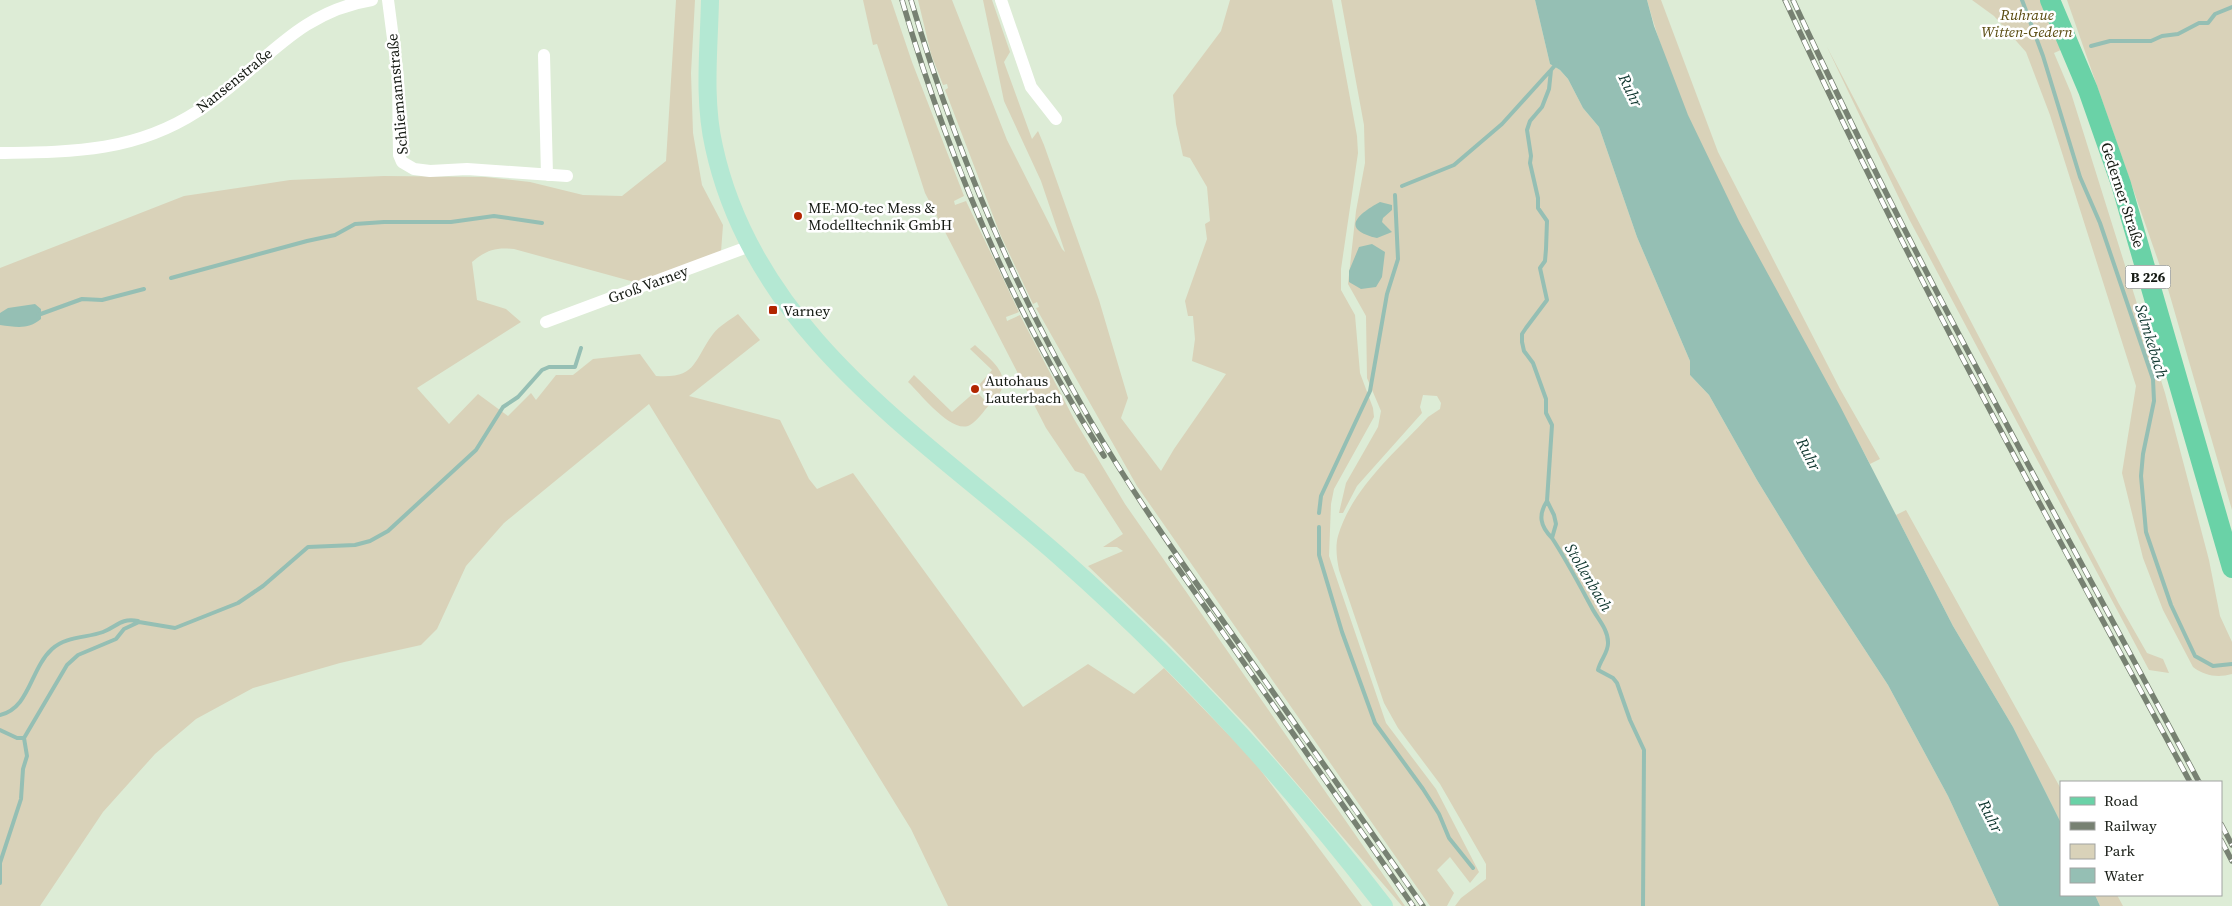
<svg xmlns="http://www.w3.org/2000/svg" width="2232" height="906" font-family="'Source Serif 4',serif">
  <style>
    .green { fill: #d9d2b9 }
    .water { fill: #95bfb4 }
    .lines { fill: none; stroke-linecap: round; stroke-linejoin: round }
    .stream { stroke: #95bfb4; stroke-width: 4 }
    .street { stroke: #fff; stroke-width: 12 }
    .secondary { stroke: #b4e8d3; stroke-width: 18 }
    .primary { stroke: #6ad2a7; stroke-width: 20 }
    .rail-casing { stroke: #778172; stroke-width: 5.5 }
    .rail { stroke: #fff; stroke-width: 4; stroke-dasharray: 11; stroke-linecap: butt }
    .poi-dot { fill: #b22600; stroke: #fff; stroke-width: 2 }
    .labels { text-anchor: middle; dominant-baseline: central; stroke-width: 5; stroke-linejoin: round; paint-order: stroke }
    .shield { fill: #fff; stroke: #5b5f5a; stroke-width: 1 }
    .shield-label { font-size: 14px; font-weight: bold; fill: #151a13 }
    .park-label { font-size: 15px; font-style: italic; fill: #594b10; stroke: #fff }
    .street-label { font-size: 15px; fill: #151a13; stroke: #fff }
    .poi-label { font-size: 15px; fill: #151a13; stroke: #fff; text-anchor: start }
    .water-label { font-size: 16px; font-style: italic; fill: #113830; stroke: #fff }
  </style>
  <rect width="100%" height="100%" fill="#ddecd6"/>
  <path class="green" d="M 676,0 L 695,0 L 691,73 L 693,133 L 702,185 L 723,225 L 721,252 L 638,283 L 514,249 C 496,247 486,250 472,262 L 477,300 L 506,309 L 521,322 L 417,388 L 449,424 L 478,394 L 508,416 L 531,393 L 536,400 L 556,375 L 573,375 L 593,359 L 640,354 L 656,376 C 697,379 693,361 713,334 C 719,326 730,320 738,314 L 760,340 L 689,396 L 780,420 L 809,479 L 817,489 L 853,473 L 1023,707 L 1088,664 L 1134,694 L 1164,668 L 1253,760 L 1362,906 L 948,906 L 911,829 L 649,404 L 504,523 L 466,566 L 437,629 L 421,645 L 340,663 L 253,688 L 196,719 L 155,754 L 103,812 L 40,906 L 0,906 L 0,268 L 184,196 L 290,180 L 384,176 L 485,177 L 530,182 L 583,195 L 622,196 L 666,161 Z
    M 863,0 L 891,0 L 912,62 L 964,196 L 954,201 L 955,205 L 966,201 L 1019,312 L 1006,317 L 1007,321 L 1020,315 L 1074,419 L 1125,504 L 1405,906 L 1402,906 L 1250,729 L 1166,641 L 1088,566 L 1123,551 L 1117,547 L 1103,547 L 1123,534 L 1084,474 L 1075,471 L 1046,428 L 925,193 L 877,44 L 873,45 Z
    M 918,0 L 952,0 L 1007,140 L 1062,249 L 1065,252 L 1041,181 L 1004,101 L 983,0 L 992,0 L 1010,52 L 1004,62 L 1032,139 L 1038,131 L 1044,145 L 1099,300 L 1128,398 L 1121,418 L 1161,471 L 1174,449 L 1226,374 L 1192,361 L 1195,339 L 1193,316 L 1188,316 L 1185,301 L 1207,239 L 1205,224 L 1210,221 L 1207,187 L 1190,158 L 1183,156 L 1176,124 L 1173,95 L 1221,31 L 1230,0 L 1332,0 L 1357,136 L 1358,153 L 1341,269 L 1341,290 L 1355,315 L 1360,373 L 1373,408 L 1374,417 L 1334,489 L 1331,504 L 1329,556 L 1386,723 L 1436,789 L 1479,872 L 1470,883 L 1450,857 L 1437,870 L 1454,893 L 1447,906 L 1430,906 L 1137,486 L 1036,308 L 1039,307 L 1037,302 L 1033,304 L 1000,234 L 947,95 L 945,90 L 948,88 L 947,84 L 943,85 L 931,54 Z
    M 1341,0 L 1535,0 L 1550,64 L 1560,70 L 1568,79 L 1583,108 L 1599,127 L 1637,237 L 1690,361 L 1690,375 L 1709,395 L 1757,480 L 1808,563 L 1888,685 L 1948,796 L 1999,906 L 1455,906 L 1461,898 L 1486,879 L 1486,864 L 1440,784 L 1398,728 L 1384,703 L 1339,570 C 1337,559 1335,547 1338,536 C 1352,488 1396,452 1428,417 L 1440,409 L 1441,403 L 1437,396 L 1423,395 L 1420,407 L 1422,413 L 1357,486 L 1343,513 L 1339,513 L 1346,483 L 1378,427 L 1381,411 L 1367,378 L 1366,316 L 1348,284 L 1356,211 L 1365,163 L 1364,125 Z
    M 1647,0 L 1661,0 L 1718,152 L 1840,389 L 1880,459 L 1870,464 C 1793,316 1691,161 1647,0 Z
    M 1972,0 L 2041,0 L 2063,49 L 2054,53 L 2071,93 L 2165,393 L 2209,560 L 2220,616 L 2232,642 L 2232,674 C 2218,678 2205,676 2193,667 L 2163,610 L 2143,558 L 2122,473 L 2136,386 L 2050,115 L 2026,52 L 1994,16 Z
    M 2067,0 L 2232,0 L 2232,510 L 2168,289 Z
    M 1827,47 L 2119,604 L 2147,653 L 2163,659 L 2169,673 L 2149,670 L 1909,219 Z
    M 975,345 C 993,362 1016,377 994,401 L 979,388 L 979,385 L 992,370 L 970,349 Z
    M 914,375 L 952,412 L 976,391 L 989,405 C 984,411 977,421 970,425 C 952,435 920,393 908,382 Z
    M 1906,510 L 2061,789 L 2061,823 L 2013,727 L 1953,626 L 1896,515 Z
    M 2095,895 L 2117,895 L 2123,906 L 2100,906 Z"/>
  <path class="water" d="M 1535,0 L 1647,0 L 1654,26 L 1688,115 L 1739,221 L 1840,406 L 1953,626 L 2013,727 L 2061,823 L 2061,895 L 2095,895 L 2100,906 L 1999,906 L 1948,796 L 1888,685 L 1808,563 L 1757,480 L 1709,395 L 1690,375 L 1690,361 L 1637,237 L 1599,127 L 1583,108 L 1568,79 L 1560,70 L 1550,64 Z
    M 1380,202 L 1392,205 L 1392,210 L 1383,218 L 1382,222 L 1392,232 L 1377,238 C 1338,229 1360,213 1380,202 Z
    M 1372,244 L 1385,252 L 1382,277 L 1376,287 L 1361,289 L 1349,282 L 1349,271 L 1359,247 Z
    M 35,304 L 41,309 L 41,319 C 28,330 16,327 0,325 L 0,313 L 8,308 Z"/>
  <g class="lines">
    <path class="stream" d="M 2022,0 L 2043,56 L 2080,177 L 2100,223 L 2153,379 L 2154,401 L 2143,454 L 2141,476 L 2146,532 L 2171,605 L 2195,656 L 2213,666 L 2232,664
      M 2091,46 L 2110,41 L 2151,41 L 2162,36 L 2178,34 L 2199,23 L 2208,23 L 2215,14 L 2232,7
      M 1557,63 L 1551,70 L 1549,89 L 1542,107 L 1530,121 L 1527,130 L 1531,156 L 1530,163 L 1538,198 L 1538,208 L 1547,221 L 1546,249 L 1545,261 L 1540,268 L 1547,300 L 1526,328 L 1522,334 L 1522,342 L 1524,351 L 1533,363 L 1546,399 L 1546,413 L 1552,425 L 1547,501 L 1554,515 L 1556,524 L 1552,538 C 1567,561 1579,584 1592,608 C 1597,618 1608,629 1608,642 C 1609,652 1600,660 1598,670 L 1613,678 L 1617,683 L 1630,720 L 1644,750 L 1643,906
      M 1402,186 L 1454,165 L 1502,124 L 1550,71
      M 171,278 L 307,241 L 335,235 L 355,224 L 384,222 L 451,222 L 494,216 L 542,223
      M 38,315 L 82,299 L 102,300 L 144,289
      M 1547,501 C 1538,515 1540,526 1552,538
      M 1319,513 L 1321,496 L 1370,391 L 1387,294 L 1398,259 L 1395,195
      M 1319,527 L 1319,555 L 1342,632 L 1375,723 L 1423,789 L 1439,814 L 1449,838 L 1473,868
      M 0,715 C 30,708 30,669 52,649 C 66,636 87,638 103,632 C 118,626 120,618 138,621
      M 0,730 L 17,738 L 24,738
      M 0,883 L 0,863 L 21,799 L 23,769 L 27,756 L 24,738 L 67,665 L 78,655 L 116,639 L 124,629 L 139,622 L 175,628 L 238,603 L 263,586 L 308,547 L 355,545 L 370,541 L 388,531 L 476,450 L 503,407 L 518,397 L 542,370 L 549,367 L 575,367 L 581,348"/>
    <path class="street" d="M 388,0 L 398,77 L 399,155 L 402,162 L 414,169 L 430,171 L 467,169 L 567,176
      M 1001,0 L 1031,87 L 1056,119
      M 544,55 L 547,175
      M 0,153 C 73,152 135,152 198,111 C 260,71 294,12 372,0
      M 546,322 L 750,246"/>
    <path class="secondary" d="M 710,0 C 709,49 703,99 714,147 C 755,336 925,438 1060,557 C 1179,662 1287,780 1384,906"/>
    <path class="primary" d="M 2050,0 L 2088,90 L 2121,184 L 2232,568"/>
    <defs>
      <path id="rail" d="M 902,0 C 948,159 1015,315 1104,456
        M 911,0 C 954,146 1014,288 1090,420 C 1136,499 1189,573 1242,648 C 1302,734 1362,820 1423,906
        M 1785,0 C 1908,267 2051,524 2190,782
        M 1793,0 C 1916,267 2061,523 2199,782
        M 1171,558 L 1413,906
        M 2221,824 L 2232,845
        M 2221,840 L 2232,861"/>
    </defs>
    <use href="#rail" class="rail-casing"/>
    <use href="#rail" class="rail"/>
  </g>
  <g class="poi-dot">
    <circle cx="798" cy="216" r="5"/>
    <rect x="768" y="305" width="10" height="10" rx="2.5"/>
    <circle cx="975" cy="389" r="5"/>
  </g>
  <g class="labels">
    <rect class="shield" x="2125.5" y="265.5" width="45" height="23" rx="4"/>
    <g class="shield-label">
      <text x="2148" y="277">B 226</text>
    </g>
    <g class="park-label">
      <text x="2027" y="14">Ruhraue<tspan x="2027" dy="17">Witten-Gedern</tspan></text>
    </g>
    <g class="street-label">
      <text transform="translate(234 80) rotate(-39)">Nansenstraße</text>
      <text transform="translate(397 94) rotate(-95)">Schliemannstraße</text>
      <text transform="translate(2123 195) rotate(72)">Gederner Straße</text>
      <text transform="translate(648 284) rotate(-20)">Groß Varney</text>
    </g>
    <g class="poi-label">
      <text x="808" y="207">ME-MO-tec Mess &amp;<tspan x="808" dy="17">Modelltechnik GmbH</tspan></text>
      <text x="783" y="310">Varney</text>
      <text x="985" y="380">Autohaus<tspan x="985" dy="17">Lauterbach</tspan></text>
    </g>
    <g class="water-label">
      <text transform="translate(1631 90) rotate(64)">Ruhr</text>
      <text transform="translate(2152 341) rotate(73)">Selmkebach</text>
      <text transform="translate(1809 454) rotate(63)">Ruhr</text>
      <text transform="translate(1589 577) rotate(59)">Stollenbach</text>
      <text transform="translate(1991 816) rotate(63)">Ruhr</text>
    </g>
  </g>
  <rect x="2060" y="781" width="162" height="115" fill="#ffffff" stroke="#a1a3a1"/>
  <rect x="2070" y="797" width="25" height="8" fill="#6ad2a7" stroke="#a1a3a1"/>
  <text x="2104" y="806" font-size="15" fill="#151a13">Road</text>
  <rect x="2070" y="822" width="25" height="8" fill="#778172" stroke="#a1a3a1"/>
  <text x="2104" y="831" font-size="15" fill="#151a13">Railway</text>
  <rect x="2070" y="844" width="25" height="15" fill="#d9d2b9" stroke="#a1a3a1"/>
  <text x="2104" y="856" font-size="15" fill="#151a13">Park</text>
  <rect x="2070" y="868" width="25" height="15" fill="#95bfb4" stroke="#a1a3a1"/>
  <text x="2104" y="881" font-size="15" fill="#151a13">Water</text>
</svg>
